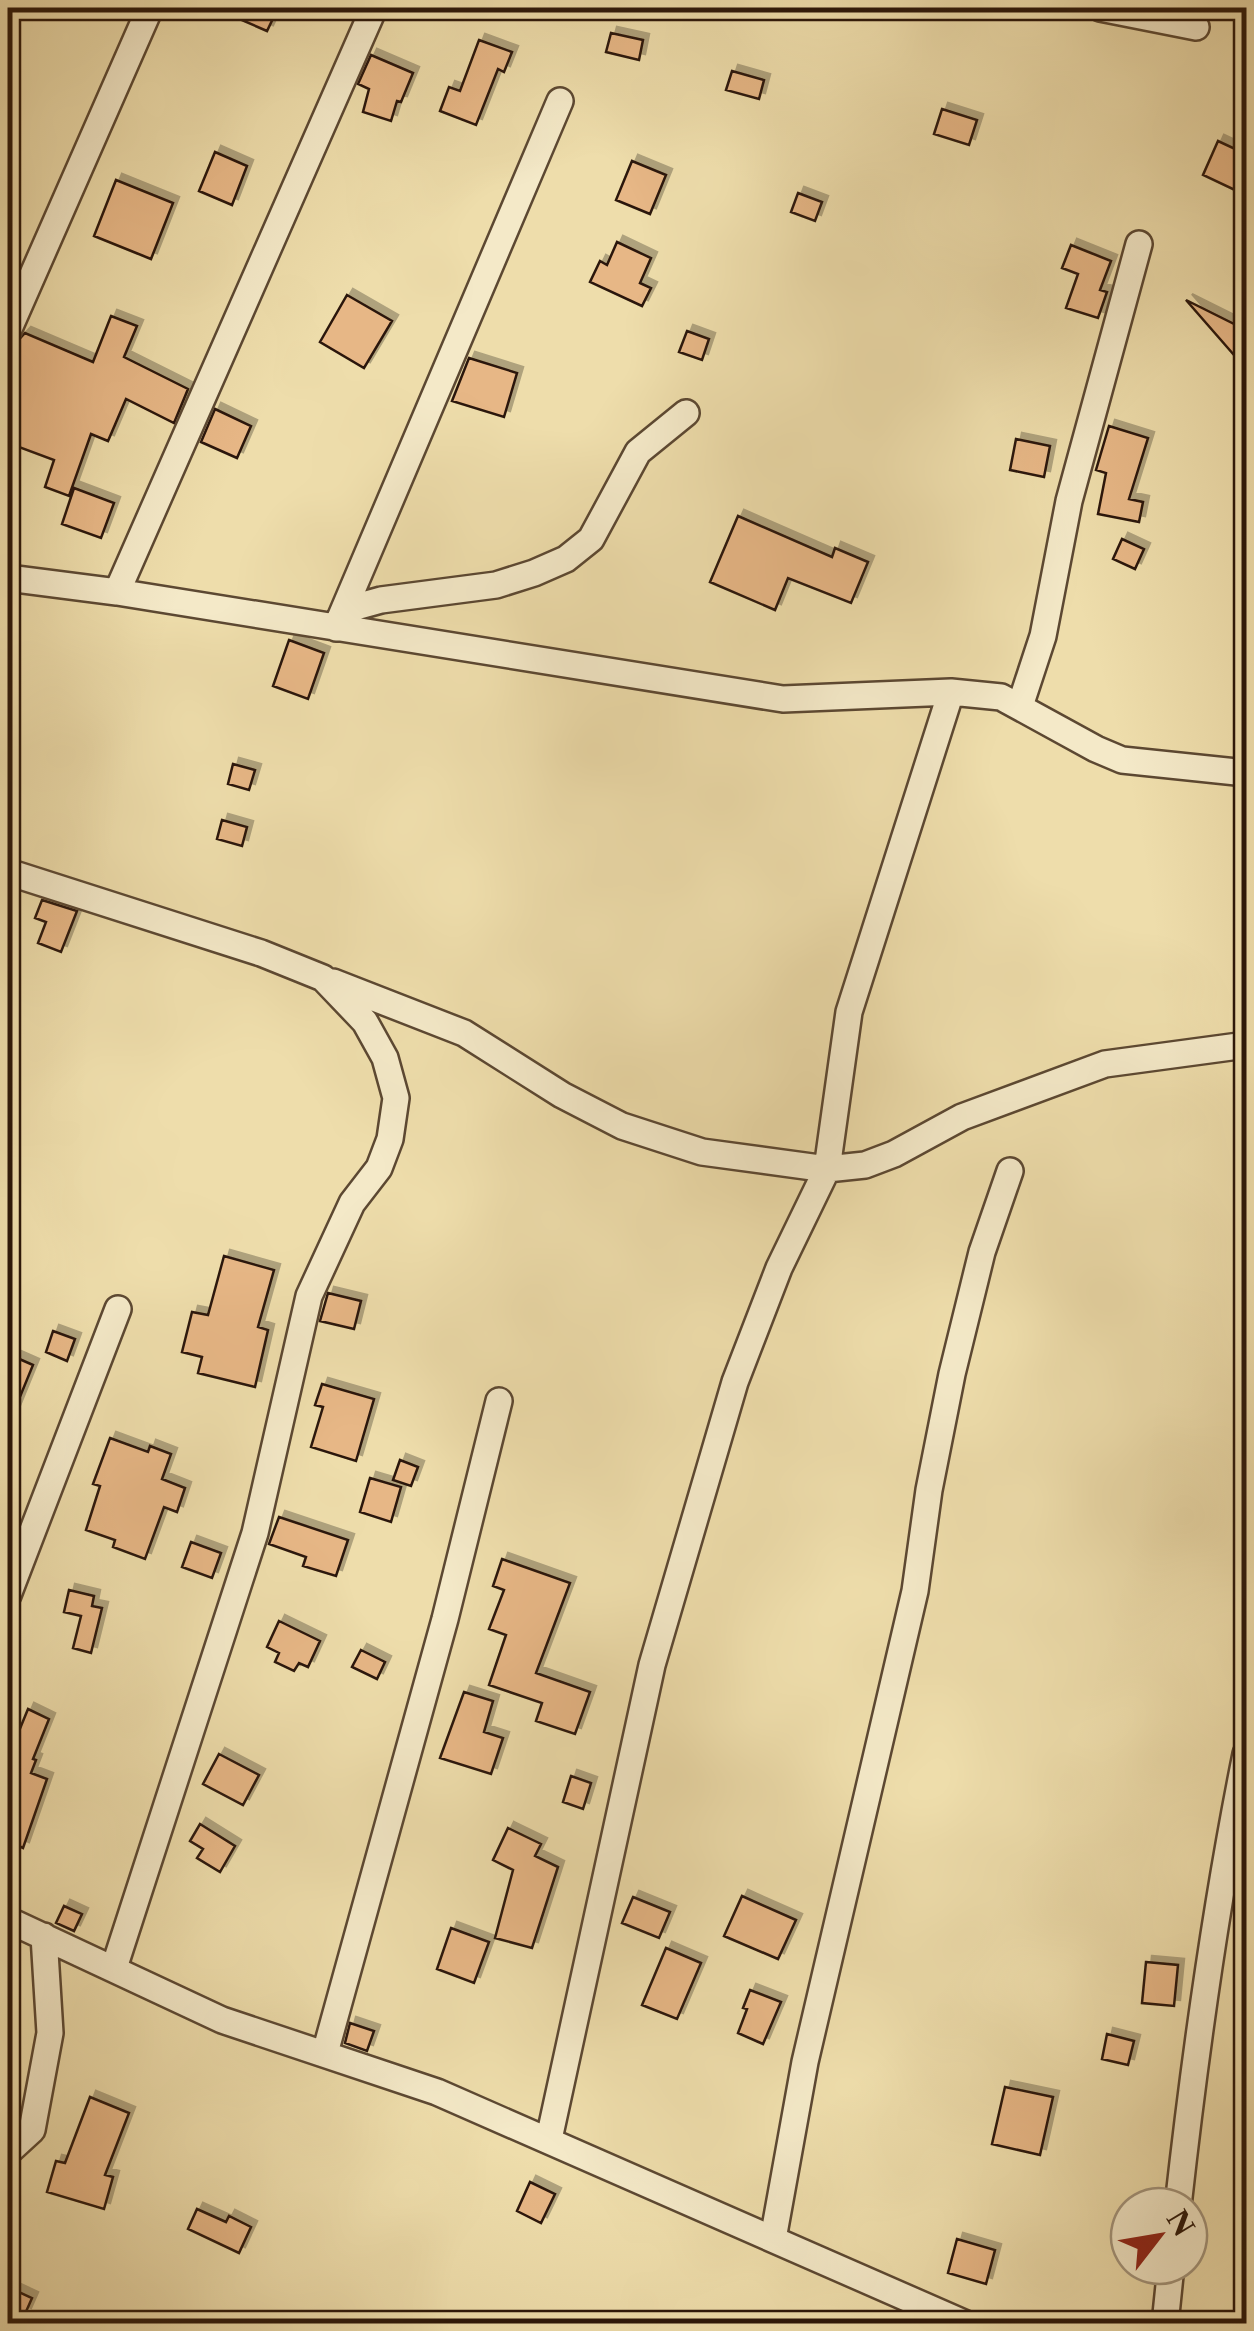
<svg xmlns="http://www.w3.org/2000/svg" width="1254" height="2331" font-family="'Libre Caslon Text',serif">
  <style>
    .building { fill: #e7b786; stroke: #2c1709; stroke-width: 2.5; filter: url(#shadow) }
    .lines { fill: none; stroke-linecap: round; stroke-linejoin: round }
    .minor-casing { stroke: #5c4832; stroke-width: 30 }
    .minor { stroke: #f4e9c8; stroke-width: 25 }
  </style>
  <defs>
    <filter id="shadow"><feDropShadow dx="6" dy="-6" stdDeviation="0" flood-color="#0004"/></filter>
  </defs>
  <rect width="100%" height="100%" fill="#eeddab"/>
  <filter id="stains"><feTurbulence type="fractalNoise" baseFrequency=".002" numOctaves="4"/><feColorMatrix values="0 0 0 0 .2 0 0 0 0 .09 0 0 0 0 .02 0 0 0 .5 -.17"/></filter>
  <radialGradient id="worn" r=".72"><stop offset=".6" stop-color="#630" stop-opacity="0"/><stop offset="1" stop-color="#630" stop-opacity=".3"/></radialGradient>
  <path class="building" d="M 214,8 L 278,8 L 267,31 Z
    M 611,33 L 643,40 L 639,60 L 606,52 Z
    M 479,40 L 512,52 L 504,72 L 498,69 L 476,125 L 440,111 L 449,87 L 460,91 Z
    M 371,55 L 413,73 L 401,102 L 397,101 L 391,121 L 363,112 L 369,89 L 358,84 Z
    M 732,71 L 764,80 L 759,99 L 726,90 Z
    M 942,109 L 977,120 L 969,145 L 934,134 Z
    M 1218,141 L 1246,154 L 1246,170 L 1237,191 L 1203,175 Z
    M 215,152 L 247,166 L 232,205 L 199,191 Z
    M 632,161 L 666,175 L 650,214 L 616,200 Z
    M 116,180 L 173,203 L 151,259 L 94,236 Z
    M 798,193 L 822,202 L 815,221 L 791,212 Z
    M 617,242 L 651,258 L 640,283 L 651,288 L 642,306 L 590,282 L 600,261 L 607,265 Z
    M 1071,245 L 1111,261 L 1100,290 L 1107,292 L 1098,318 L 1066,308 L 1078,274 L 1062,268 Z
    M 347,295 L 392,321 L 364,368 L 320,342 Z
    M 1186,300 L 1234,324 L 1246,337 L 1246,344 L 1234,355 Z
    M 111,316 L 137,326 L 124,357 L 188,389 L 174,423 L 126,399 L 108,441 L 91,434 L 69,496 L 45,487 L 54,460 L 8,443 L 8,360 L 13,346 L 25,333 L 93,362 Z
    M 687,331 L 709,339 L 702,360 L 679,352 Z
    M 469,358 L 517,373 L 504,417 L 452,401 Z
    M 215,409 L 251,426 L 237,458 L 201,442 Z
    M 1109,426 L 1148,438 L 1129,499 L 1143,502 L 1139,522 L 1098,514 L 1106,473 L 1096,470 Z
    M 1016,439 L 1050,446 L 1044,477 L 1010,470 Z
    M 74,488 L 114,503 L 101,538 L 62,524 Z
    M 738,516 L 832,557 L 835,548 L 868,562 L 851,603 L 788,578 L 775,610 L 710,582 Z
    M 1122,539 L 1144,549 L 1135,569 L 1113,559 Z
    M 289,640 L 324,653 L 308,699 L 273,686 Z
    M 233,764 L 255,770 L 249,790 L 228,784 Z
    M 222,820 L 247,827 L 242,846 L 217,839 Z
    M 42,900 L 77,911 L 61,952 L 38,943 L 46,922 L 35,918 Z
    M 224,1256 L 274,1270 L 258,1327 L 268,1330 L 255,1387 L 198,1373 L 202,1357 L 182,1352 L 192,1312 L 208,1315 Z
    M 328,1293 L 361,1301 L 354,1329 L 320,1321 Z
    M 53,1331 L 75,1339 L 67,1361 L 46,1352 Z
    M 8,1354 L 33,1365 L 8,1426 Z
    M 322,1384 L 374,1399 L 356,1461 L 311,1447 L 323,1407 L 315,1405 Z
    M 110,1438 L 148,1452 L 150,1446 L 171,1454 L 162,1479 L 185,1488 L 177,1512 L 164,1507 L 145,1559 L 113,1547 L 115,1540 L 86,1530 L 100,1486 L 93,1484 Z
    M 400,1460 L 418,1467 L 411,1486 L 393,1480 Z
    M 370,1478 L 401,1487 L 391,1522 L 360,1512 Z
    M 279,1517 L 348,1540 L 336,1576 L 303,1566 L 306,1557 L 269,1544 Z
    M 191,1542 L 221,1553 L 212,1578 L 182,1567 Z
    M 502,1559 L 570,1583 L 536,1673 L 590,1692 L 575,1734 L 536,1721 L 542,1703 L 489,1685 L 506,1635 L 489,1629 L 504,1590 L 493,1586 Z
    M 69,1590 L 94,1596 L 92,1606 L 102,1608 L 91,1653 L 73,1648 L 81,1616 L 64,1612 Z
    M 279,1621 L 320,1641 L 308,1667 L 299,1663 L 294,1671 L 275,1662 L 279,1653 L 267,1647 Z
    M 361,1650 L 385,1662 L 377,1679 L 352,1667 Z
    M 464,1692 L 493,1701 L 484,1732 L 503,1738 L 491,1774 L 440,1758 Z
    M 28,1709 L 49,1719 L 33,1759 L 36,1760 L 31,1773 L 47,1779 L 23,1848 L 8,1841 L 8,1758 Z
    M 219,1754 L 259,1775 L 243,1805 L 203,1784 Z
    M 571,1776 L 591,1783 L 583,1809 L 563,1802 Z
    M 200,1824 L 235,1846 L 220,1872 L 197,1858 L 203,1849 L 190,1841 Z
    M 508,1828 L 541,1844 L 535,1856 L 558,1867 L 532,1948 L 495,1938 L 513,1870 L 493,1860 Z
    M 742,1896 L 796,1920 L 778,1959 L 724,1936 Z
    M 633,1897 L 670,1912 L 659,1938 L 622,1923 Z
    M 64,1906 L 82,1914 L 74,1931 L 56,1923 Z
    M 451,1928 L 489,1942 L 474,1983 L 437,1969 Z
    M 666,1948 L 701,1963 L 677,2019 L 642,2005 Z
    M 1146,1962 L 1178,1965 L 1174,2006 L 1142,2003 Z
    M 750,1990 L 781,2002 L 763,2044 L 738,2033 L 747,2009 L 743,2008 Z
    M 350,2023 L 374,2031 L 367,2051 L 345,2043 Z
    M 1107,2034 L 1134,2041 L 1128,2065 L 1102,2059 Z
    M 1005,2087 L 1053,2097 L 1040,2155 L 992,2144 Z
    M 90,2097 L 129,2113 L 105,2175 L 113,2177 L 104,2209 L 47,2192 L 56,2161 L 65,2163 Z
    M 530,2182 L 555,2194 L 541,2223 L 517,2211 Z
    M 197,2209 L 226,2222 L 229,2216 L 251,2227 L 239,2253 L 188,2229 Z
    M 957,2239 L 995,2250 L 986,2284 L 948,2273 Z
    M 8,2287 L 32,2298 L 25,2314 L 8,2307 Z"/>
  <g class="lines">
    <defs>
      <path id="minor" d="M 1100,8 L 1196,27
        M 8,331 L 150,8
        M 8,578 L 117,592 L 783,699 L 951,692 L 1001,697 L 1096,749 L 1122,760 L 1246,773
        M 117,592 L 374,8
        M 345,610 L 381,600 L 496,585 L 534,573 L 566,559 L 591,539 L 638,452 L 686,413
        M 336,628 L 560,101
        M 1020,706 L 1043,636 L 1069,501 L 1139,244
        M 8,872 L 261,953 L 323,978 L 365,1022 L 385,1058 L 396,1098 L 390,1139 L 379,1168 L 352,1203 L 309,1296 L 255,1533 L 114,1968
        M 333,982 L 464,1033 L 562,1095 L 622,1126 L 702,1152 L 827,1169 L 865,1165 L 894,1154 L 962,1117 L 1105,1064 L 1246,1045
        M 8,1595 L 118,1309
        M 8,1920 L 222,2020 L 437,2092 L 966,2324
        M 325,2053 L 445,1619 L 499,1401
        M 549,2139 L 652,1665 L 735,1382 L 779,1268 L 827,1169 L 849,1012 L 951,692
        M 8,2152 L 32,2130 L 50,2033 L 44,1936
        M 1178,2206 C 1195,2054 1216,1903 1246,1754
        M 773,2239 L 805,2062 L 915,1591 L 929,1490 L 952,1374 L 982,1252 L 1010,1171
        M 1165,2324 L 1171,2266"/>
    </defs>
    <use href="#minor" class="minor-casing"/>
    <use href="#minor" class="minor"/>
  </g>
  <rect width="1254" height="2331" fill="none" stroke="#eeddab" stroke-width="40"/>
  <rect x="10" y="10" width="1234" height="2311" fill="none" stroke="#2c1709" stroke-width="5"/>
  <rect x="20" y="20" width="1214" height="2291" fill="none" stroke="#2c1709" stroke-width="2.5"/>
  <g transform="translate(1159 2236) rotate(59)"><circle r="48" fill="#f4e9c8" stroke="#a4957c" stroke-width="2.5"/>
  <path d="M0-8L18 38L0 25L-18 38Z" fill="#8f2418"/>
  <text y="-15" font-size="28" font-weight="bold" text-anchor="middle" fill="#2c1709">N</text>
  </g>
  <rect width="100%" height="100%" filter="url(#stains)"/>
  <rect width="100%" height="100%" fill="url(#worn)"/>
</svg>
